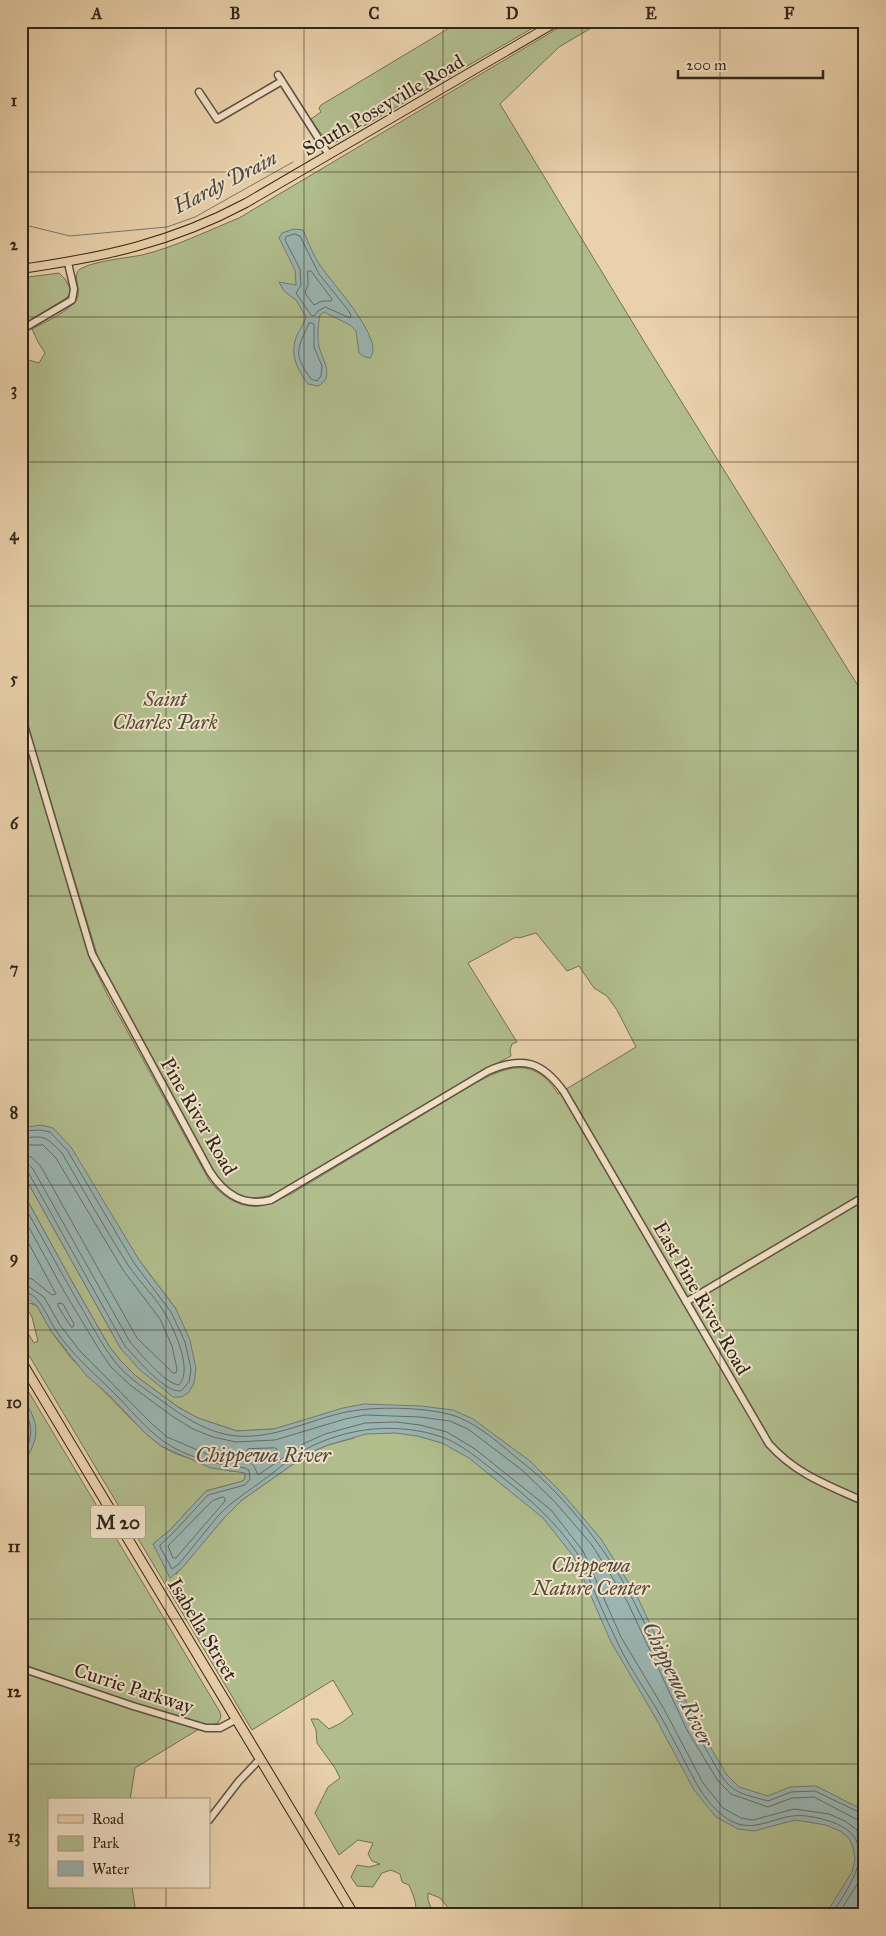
<svg xmlns="http://www.w3.org/2000/svg" width="886" height="1936" font-family="'IM FELL Great Primer',serif">
  <style>
    .green { fill: #b1bd8d; stroke: #727154 }
    .water { fill: #9ab5b2; stroke: #707b75 }
    .lines { fill: none; stroke-linecap: round; stroke-linejoin: round }
    .shore { stroke: #666d66; stroke-width: 1 }
    .stream { stroke: #707b75; stroke-width: 1 }
    .minor-casing { stroke: #60503e; stroke-width: 9 }
    .major-casing { stroke: #32251a; stroke-width: 10 }
    .highway-casing { stroke: #32251a; stroke-width: 11 }
    .minor { stroke: #f1e1c8; stroke-width: 6 }
    .major { stroke: #e9d1ab; stroke-width: 8 }
    .highway { stroke: #e9d1ab; stroke-width: 9 }
    .grid { fill: none; stroke: #32251a; stroke-width: 1; stroke-opacity: 0.55 }
    .labels { text-anchor: middle; dominant-baseline: central; stroke-width: 4; stroke-linejoin: round; paint-order: stroke }
    .shield { fill: #f1e1c8; stroke: #6b5d4e; stroke-width: 1 }
    .shield-label { font-size: 19px; font-weight: bold; fill: #32251a }
    .street-label { font-size: 20px; fill: #32251a; stroke: #f1e1c8 }
    .park-label { font-size: 20px; font-style: italic; fill: #524b37; stroke: #f1e1c8 }
    .water-label { font-size: 21px; font-style: italic; fill: #4c4940; stroke: #f1e1c8 }
    .neatline { fill: none; stroke: #32251a; stroke-width: 2 }
    .grid-label { font-size: 16px; text-anchor: middle; font-weight: bold; fill: #32251a }
  </style>
  <rect width="100%" height="100%" fill="#e9d1ab"/>
  <filter id="stains"><feTurbulence type="fractalNoise" baseFrequency=".004" numOctaves="4"/><feColorMatrix values="0 0 0 0 .2 0 0 0 0 .09 0 0 0 0 .02 0 0 0 .5 -.17"/></filter>
  <radialGradient id="worn" r=".72"><stop offset=".6" stop-color="#630" stop-opacity="0"/><stop offset="1" stop-color="#630" stop-opacity=".3"/></radialGradient>
  <path class="green" d="M 461,21 L 545,21 L 336,142 C 324,140 317,129 311,119 L 321,112 L 319,108 L 321,105 Z
    M 570,21 L 603,21 L 559,47 L 500,104 L 645,343 L 865,697 L 865,1915 L 444,1915 L 451,1911 L 440,1898 L 428,1893 L 428,1900 L 433,1913 L 432,1915 L 415,1915 C 418,1905 413,1895 409,1885 L 402,1882 L 400,1874 L 391,1870 L 382,1873 L 373,1887 L 357,1886 L 351,1877 L 357,1865 L 369,1867 L 380,1864 L 372,1861 L 368,1854 L 373,1843 L 358,1840 L 339,1855 L 315,1813 L 328,1787 L 340,1778 L 335,1768 L 317,1743 L 316,1730 L 311,1719 L 318,1719 L 329,1729 L 341,1723 L 353,1714 L 333,1680 L 252,1730 L 21,1342 L 21,1322 L 34,1343 L 38,1341 L 32,1317 L 25,1305 L 30,1303 L 37,1306 L 51,1331 L 71,1358 L 145,1433 L 161,1446 L 176,1454 L 230,1471 L 245,1472 L 245,1478 L 243,1481 L 206,1491 L 170,1530 L 153,1544 L 176,1574 L 223,1519 L 242,1500 L 309,1453 L 328,1445 L 354,1438 L 354,1406 L 274,1429 L 237,1431 L 198,1418 L 178,1407 L 136,1376 L 120,1360 L 109,1346 L 75,1287 L 21,1189 L 21,1170 L 121,1349 L 176,1309 L 139,1260 L 113,1220 L 23,1126 L 21,1128 L 21,726 L 90,959 L 107,994 L 209,1180 C 220,1195 239,1208 257,1206 C 269,1206 281,1198 291,1194 L 472,1085 C 506,1066 534,1055 558,1094 L 636,1047 L 617,1010 L 607,996 L 594,988 L 579,966 L 567,971 L 536,933 L 519,938 L 516,937 L 468,963 L 517,1042 L 512,1044 L 510,1050 L 511,1056 L 475,1075 L 283,1190 C 256,1203 234,1200 215,1175 L 98,958 L 21,703 L 21,358 L 39,363 L 45,353 L 38,342 L 32,329 C 45,322 70,311 77,299 C 82,289 70,273 82,268 C 95,261 126,258 142,255 C 175,247 207,231 239,218 Z
    M 59,273 L 65,279 L 71,290 L 69,295 L 65,299 L 21,326 L 21,278 Z
    M 21,1379 L 220,1712 L 221,1717 L 218,1723 L 199,1729 L 135,1768 L 130,1800 L 49,1800 L 49,1887 L 132,1887 L 135,1907 L 134,1915 L 21,1915 Z"/>
  <path class="water" d="M 294,229 L 303,230 C 309,244 315,260 325,272 C 337,288 375,331 373,351 C 373,352 371,357 370,358 L 365,357 L 359,353 L 356,331 L 350,325 L 324,312 L 320,315 C 318,325 317,337 319,347 C 323,361 335,377 318,386 L 308,384 C 297,369 289,354 297,335 C 300,329 304,324 306,317 L 296,300 L 284,291 L 279,282 L 296,285 L 295,270 L 279,238 L 282,233 Z
    M 41,1125 L 53,1128 L 71,1147 L 139,1260 L 176,1309 L 190,1340 L 196,1369 L 194,1383 L 189,1392 L 182,1397 L 173,1397 L 139,1369 L 121,1349 L 21,1170 L 21,1128 Z
    M 21,1189 L 75,1287 L 109,1346 L 120,1360 L 136,1376 L 178,1407 L 198,1418 L 237,1431 L 274,1429 L 343,1408 L 364,1404 L 421,1406 L 453,1410 L 473,1419 L 530,1461 L 563,1494 L 601,1539 L 637,1596 L 697,1725 L 727,1775 L 739,1787 L 768,1796 L 790,1787 L 816,1786 L 865,1811 L 865,1915 L 825,1915 L 852,1872 L 855,1859 L 853,1847 L 849,1838 L 840,1831 L 826,1825 L 795,1820 L 754,1831 L 738,1829 L 716,1817 L 694,1790 L 654,1715 L 611,1642 L 574,1557 L 543,1518 L 469,1458 L 442,1443 L 417,1436 L 396,1433 L 366,1434 L 328,1445 L 309,1453 L 242,1500 L 223,1519 L 183,1567 L 170,1578 L 153,1544 L 170,1530 L 206,1491 L 243,1481 L 245,1478 L 245,1473 L 211,1468 L 161,1446 L 145,1433 L 110,1396 L 86,1375 L 51,1331 L 37,1306 L 21,1294 Z
    M 21,1395 C 41,1426 41,1436 21,1467 Z"/>
  <g class="lines">
    <path class="shore" d="M 295,234 L 300,236 L 319,274 L 348,310 L 351,315 L 350,318 L 325,307 L 318,311 L 314,316 L 311,315 L 296,293 L 301,285 L 300,269 L 285,240 L 286,237 Z
      M 308,271 L 311,271 L 332,299 L 331,301 L 322,301 L 314,305 L 305,293 L 308,285 Z
      M 309,323 L 312,323 L 314,324 L 314,347 L 322,366 L 321,376 L 317,381 L 311,379 C 292,353 298,349 309,323 Z
      M 21,1131 L 40,1130 L 50,1132 L 67,1150 L 134,1263 L 171,1312 L 185,1342 L 191,1369 L 189,1382 L 181,1391 C 165,1393 136,1358 125,1346 L 28,1172 L 21,1169
      M 21,1138 C 46,1136 44,1135 62,1153 C 84,1191 105,1229 128,1265 C 140,1283 157,1298 167,1317 C 175,1332 193,1370 179,1385 C 165,1384 140,1353 130,1342 L 33,1169 L 28,1164 L 21,1163
      M 21,1145 L 43,1145 L 56,1158 L 123,1270 L 160,1319 L 172,1346 L 177,1369 L 176,1373 L 173,1373 L 137,1338 L 40,1165 L 31,1157 L 21,1155
      M 21,1200 C 42,1237 62,1275 84,1312 C 94,1329 103,1347 115,1362 C 129,1379 147,1390 165,1403 C 185,1418 210,1434 237,1436 C 275,1439 309,1420 346,1412 C 375,1406 424,1407 452,1415 C 478,1423 502,1446 523,1463 C 565,1495 609,1553 633,1600 C 660,1652 681,1707 711,1758 C 718,1770 725,1785 737,1791 C 746,1796 759,1798 768,1801 L 791,1792 L 815,1791 L 865,1815
      M 21,1213 L 65,1293 L 100,1351 L 111,1367 L 130,1385 L 172,1416 L 193,1429 L 213,1437 L 236,1442 L 275,1440 L 345,1419 L 365,1415 L 420,1417 L 450,1421 L 468,1429 L 522,1470 L 555,1502 L 592,1545 L 627,1601 L 687,1730 L 718,1781 L 731,1794 L 768,1807 L 792,1798 L 814,1797 L 858,1820 L 865,1821
      M 21,1229 L 56,1294 L 52,1295 L 32,1279 L 21,1277
      M 21,1284 L 28,1286 L 44,1297 L 60,1325 L 80,1351 L 152,1424 L 167,1437 L 214,1457 L 249,1462 L 254,1466 L 258,1475 L 305,1443 L 325,1434 L 365,1423 L 396,1422 L 420,1425 L 447,1432 L 475,1449 L 551,1510 L 583,1551 L 621,1637 L 664,1709 L 703,1783 L 723,1808 L 741,1818 L 753,1820 L 794,1809 L 829,1814 L 845,1821 L 857,1830 L 863,1843 L 865,1851
      M 21,1291 C 40,1293 46,1315 55,1329 C 71,1354 93,1372 114,1393 C 130,1409 144,1427 163,1441 C 185,1457 218,1465 245,1468 L 249,1470 L 250,1479 L 245,1485 L 208,1495 L 173,1533 L 160,1545 L 160,1547 L 172,1569 L 179,1564 C 192,1548 205,1532 218,1516 C 233,1500 249,1491 266,1478 C 280,1468 292,1456 308,1448 C 349,1427 398,1422 442,1437 C 462,1444 481,1461 498,1474 C 528,1497 556,1522 577,1553 C 583,1561 586,1572 590,1581 C 598,1600 606,1619 615,1637 C 626,1662 642,1685 656,1708 C 670,1732 682,1757 695,1781 C 704,1798 722,1821 742,1825 C 759,1828 776,1818 792,1816 C 806,1814 825,1819 837,1824 C 882,1844 848,1889 831,1915
      M 59,1303 L 63,1304 L 74,1324 L 73,1327 L 71,1327 L 58,1306 Z
      M 21,1404 C 34,1425 34,1438 21,1458
      M 275,1448 L 277,1449 L 277,1452 L 262,1464 L 246,1452 L 248,1449 Z
      M 223,1497 L 225,1498 L 225,1501 L 176,1558 L 173,1558 L 168,1546 L 212,1501 Z
      M 838,1915 L 861,1878 L 865,1865"/>
    <path class="stream" d="M 21,224 L 70,236 L 167,227 L 195,217 L 293,162"/>
    <defs>
      <path id="minor" d="M 278,75 L 329,155
        M 199,92 L 217,119 L 282,81
        M 21,330 L 72,300 L 74,289 L 68,263
        M 21,715 L 92,954 L 210,1172 C 225,1195 244,1207 271,1200 L 488,1071 C 522,1056 542,1061 564,1092 L 769,1444 C 797,1475 828,1485 865,1502
        M 686,1302 L 865,1196
        M 21,1668 L 133,1706 L 206,1728 L 220,1728 L 237,1719
        M 209,1820 L 239,1781 L 260,1759"/>
      <path id="major" d="M 21,269 C 104,257 171,243 246,203 L 558,21"/>
      <path id="highway" d="M 21,1361 L 354,1915"/>
    </defs>
    <use href="#minor" class="minor-casing"/>
    <use href="#major" class="major-casing"/>
    <use href="#highway" class="highway-casing"/>
    <use href="#minor" class="minor"/>
    <use href="#major" class="major"/>
    <use href="#highway" class="highway"/>
  </g>
  <path class="grid" d="M 166,21 L 166,1800M 304,21 L 304,1915M 443,21 L 443,1915M 582,21 L 582,1915M 720,21 L 720,1915M 21,172 L 865,172M 21,317 L 865,317M 21,462 L 865,462M 21,606 L 865,606M 21,751 L 865,751M 21,896 L 865,896M 21,1040 L 865,1040M 21,1185 L 865,1185M 21,1330 L 865,1330M 21,1474 L 865,1474M 21,1619 L 865,1619M 21,1764 L 865,1764M 166,1887 L 166,1915"/>
  <g class="labels">
    <rect class="shield" x="90.5" y="1505.5" width="55" height="33" rx="4"/>
    <g class="shield-label">
      <text x="118" y="1522">M 20</text>
    </g>
    <g class="street-label">
      <text transform="translate(383 105) rotate(-30)">South Poseyville Road</text>
      <text transform="translate(199 1116) rotate(60)">Pine River Road</text>
      <text transform="translate(702 1298) rotate(60)">East Pine River Road</text>
      <text transform="translate(203 1629) rotate(59)">Isabella Street</text>
      <text transform="translate(134 1688) rotate(18)">Currie Parkway</text>
    </g>
    <g class="park-label">
      <text x="165" y="699">Saint<tspan x="165" dy="23">Charles Park</tspan></text>
      <text x="591" y="1565">Chippewa<tspan x="591" dy="23">Nature Center</tspan></text>
    </g>
    <g class="water-label">
      <text transform="translate(225 182) rotate(-27)">Hardy Drain</text>
      <text x="263" y="1455">Chippewa River</text>
      <text transform="translate(678 1684) rotate(64)">Chippewa River</text>
    </g>
  </g>
  <rect width="886" height="1936" fill="none" stroke="#e9d1ab" stroke-width="55"/>
  <rect x="48" y="1798" width="162" height="90" fill="#f1e1c8" stroke="#a59682"/>
  <rect x="58" y="1815" width="25" height="8" fill="#e9d1ab" stroke="#a59682"/>
  <text x="92" y="1824" font-size="15" fill="#32251a">Road</text>
  <rect x="58" y="1836" width="25" height="15" fill="#b1bd8d" stroke="#a59682"/>
  <text x="92" y="1848" font-size="15" fill="#32251a">Park</text>
  <rect x="58" y="1861" width="25" height="15" fill="#9ab5b2" stroke="#a59682"/>
  <text x="92" y="1874" font-size="15" fill="#32251a">Water</text>
  <path d="M678 70v8h145v-8" fill="none" stroke="#32251a" stroke-width="2.5"/>
  <text x="686" y="70" font-size="15" fill="#32251a" stroke="#f1e1c8" stroke-width="4" paint-order="stroke">200 m</text>
  <rect x="28" y="28" width="830" height="1880" class="neatline"/>
  <g class="grid-label">
    <text x="97" y="19">A</text>
    <text x="235" y="19">B</text>
    <text x="374" y="19">C</text>
    <text x="512" y="19">D</text>
    <text x="651" y="19">E</text>
    <text x="789" y="19">F</text>
    <text x="14" y="106">1</text>
    <text x="14" y="250">2</text>
    <text x="14" y="395">3</text>
    <text x="14" y="540">4</text>
    <text x="14" y="684">5</text>
    <text x="14" y="829">6</text>
    <text x="14" y="974">7</text>
    <text x="14" y="1118">8</text>
    <text x="14" y="1263">9</text>
    <text x="14" y="1408">10</text>
    <text x="14" y="1552">11</text>
    <text x="14" y="1697">12</text>
    <text x="14" y="1842">13</text>
  </g>
  <rect width="100%" height="100%" filter="url(#stains)"/>
  <rect width="100%" height="100%" fill="url(#worn)"/>
</svg>
